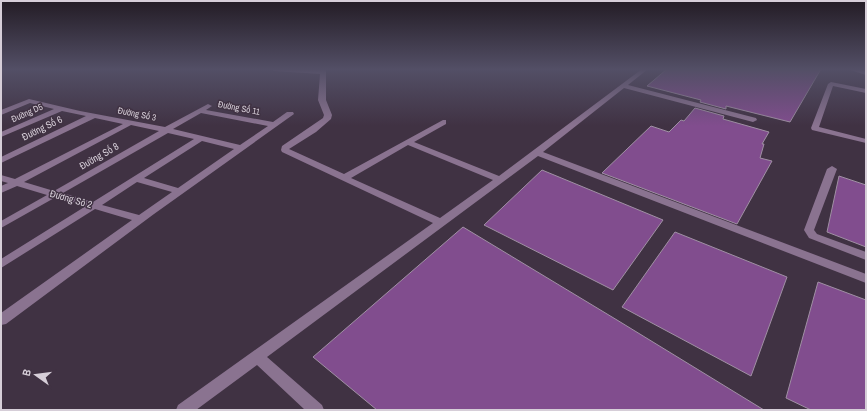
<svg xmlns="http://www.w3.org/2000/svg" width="867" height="411" font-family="'Archivo Narrow',sans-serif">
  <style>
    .building { fill: #814d8e; stroke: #a090a4 }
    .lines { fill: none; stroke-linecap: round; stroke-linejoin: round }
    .minor { fill: #8a7390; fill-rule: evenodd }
    .labels { text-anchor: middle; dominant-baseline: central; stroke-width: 3; stroke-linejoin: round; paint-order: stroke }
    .far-street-label { font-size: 9px; fill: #d6ced8; stroke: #403243 }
    .street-label { font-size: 10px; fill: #d6ced8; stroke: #403243 }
  </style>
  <rect width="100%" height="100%" fill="#403243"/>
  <path class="building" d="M 667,69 L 821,69 L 790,122 L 726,106 L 726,109 L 700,102 L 701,100 L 647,86 Z
    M 695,108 L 724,116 L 723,119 L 769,132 L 762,144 L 764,144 L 760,158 L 772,161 L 737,224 L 602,173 L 651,126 L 669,132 L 681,120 L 684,121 Z
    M 542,170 L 663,220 L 613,290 L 484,225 Z
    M 839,176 L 866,185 L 866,247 L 827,232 Z
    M 463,227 L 617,320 L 764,410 L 377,410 L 313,357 Z
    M 675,232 L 787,277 L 751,376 L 622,307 Z
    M 818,282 L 866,300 L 866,410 L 811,410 L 786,398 Z"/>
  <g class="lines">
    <path class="minor" d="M 271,69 L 326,69 L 326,100 L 332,115 L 331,119 L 316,132 L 289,149 L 344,174 L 443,120 L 446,120 L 446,124 L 414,142 L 499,176 L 642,69 L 648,69 L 628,85 L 756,118 L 757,120 L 753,122 L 624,88 L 543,152 L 866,274 L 866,283 L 538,156 L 267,357 L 322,405 L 324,410 L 305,410 L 257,365 L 196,410 L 176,410 L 178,405 L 433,223 L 282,152 L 281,150 L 282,146 L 323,118 L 324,115 L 318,100 L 320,74 L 274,71 ZM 408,145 L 493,180 L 440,218 L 351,178 Z
      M 847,69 L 856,69 L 866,71 L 866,75 Z
      M 831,82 L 866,89 L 866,93 L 833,86 L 819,127 L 866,139 L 866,143 L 812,130 L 811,128 L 828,84 Z
      M 29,99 L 80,111 L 165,127 L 208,104 L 212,106 L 206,110 L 273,122 L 287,112 L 293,112 L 294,114 L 154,214 L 6,324 L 1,325 L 1,313 L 132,220 L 95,209 L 1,268 L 1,259 L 86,206 L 56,197 L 1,228 L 1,221 L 47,195 L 17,186 L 1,193 L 1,186 L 8,183 L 1,181 L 1,175 L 15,179 L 123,124 L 95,118 L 1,163 L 1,157 L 86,116 L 62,111 L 1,137 L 1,132 L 54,109 L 30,103 L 1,115 L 1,110 ZM 201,113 L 268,126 L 240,145 L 173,129 ZM 131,125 L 159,131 L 54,191 L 24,182 ZM 168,133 L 194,139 L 93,202 L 63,193 ZM 202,141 L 234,149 L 178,188 L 144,178 ZM 137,182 L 172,192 L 139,215 L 102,205 Z
      M 832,166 L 837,169 L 814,230 L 817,234 L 866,252 L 866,260 L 809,238 L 804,230 L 827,169 Z"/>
  </g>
  <linearGradient id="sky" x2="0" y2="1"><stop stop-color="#231c25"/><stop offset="0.55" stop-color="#534f66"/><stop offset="1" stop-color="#534f66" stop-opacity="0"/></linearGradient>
  <rect width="867" height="126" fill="url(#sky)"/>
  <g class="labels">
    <g class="far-street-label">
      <text transform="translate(239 108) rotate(11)">Đường Số 11</text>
      <text transform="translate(27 113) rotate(-24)">Đường D5</text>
      <text transform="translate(137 114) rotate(11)">Đường Số 3</text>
    </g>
    <g class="street-label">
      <text transform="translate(42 128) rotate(-26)">Đường Số 6</text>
      <text transform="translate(99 156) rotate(-30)">Đường Số 8</text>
      <text transform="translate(71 199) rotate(16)">Đương Sô 2</text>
    </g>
  </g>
  <rect width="867" height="411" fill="none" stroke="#d6ced8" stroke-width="4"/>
  <g transform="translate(36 375) rotate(284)" stroke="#403243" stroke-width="3" paint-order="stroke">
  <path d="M0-3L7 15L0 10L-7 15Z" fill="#d6ced8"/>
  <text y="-6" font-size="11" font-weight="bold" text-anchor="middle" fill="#d6ced8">B</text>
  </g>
</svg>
